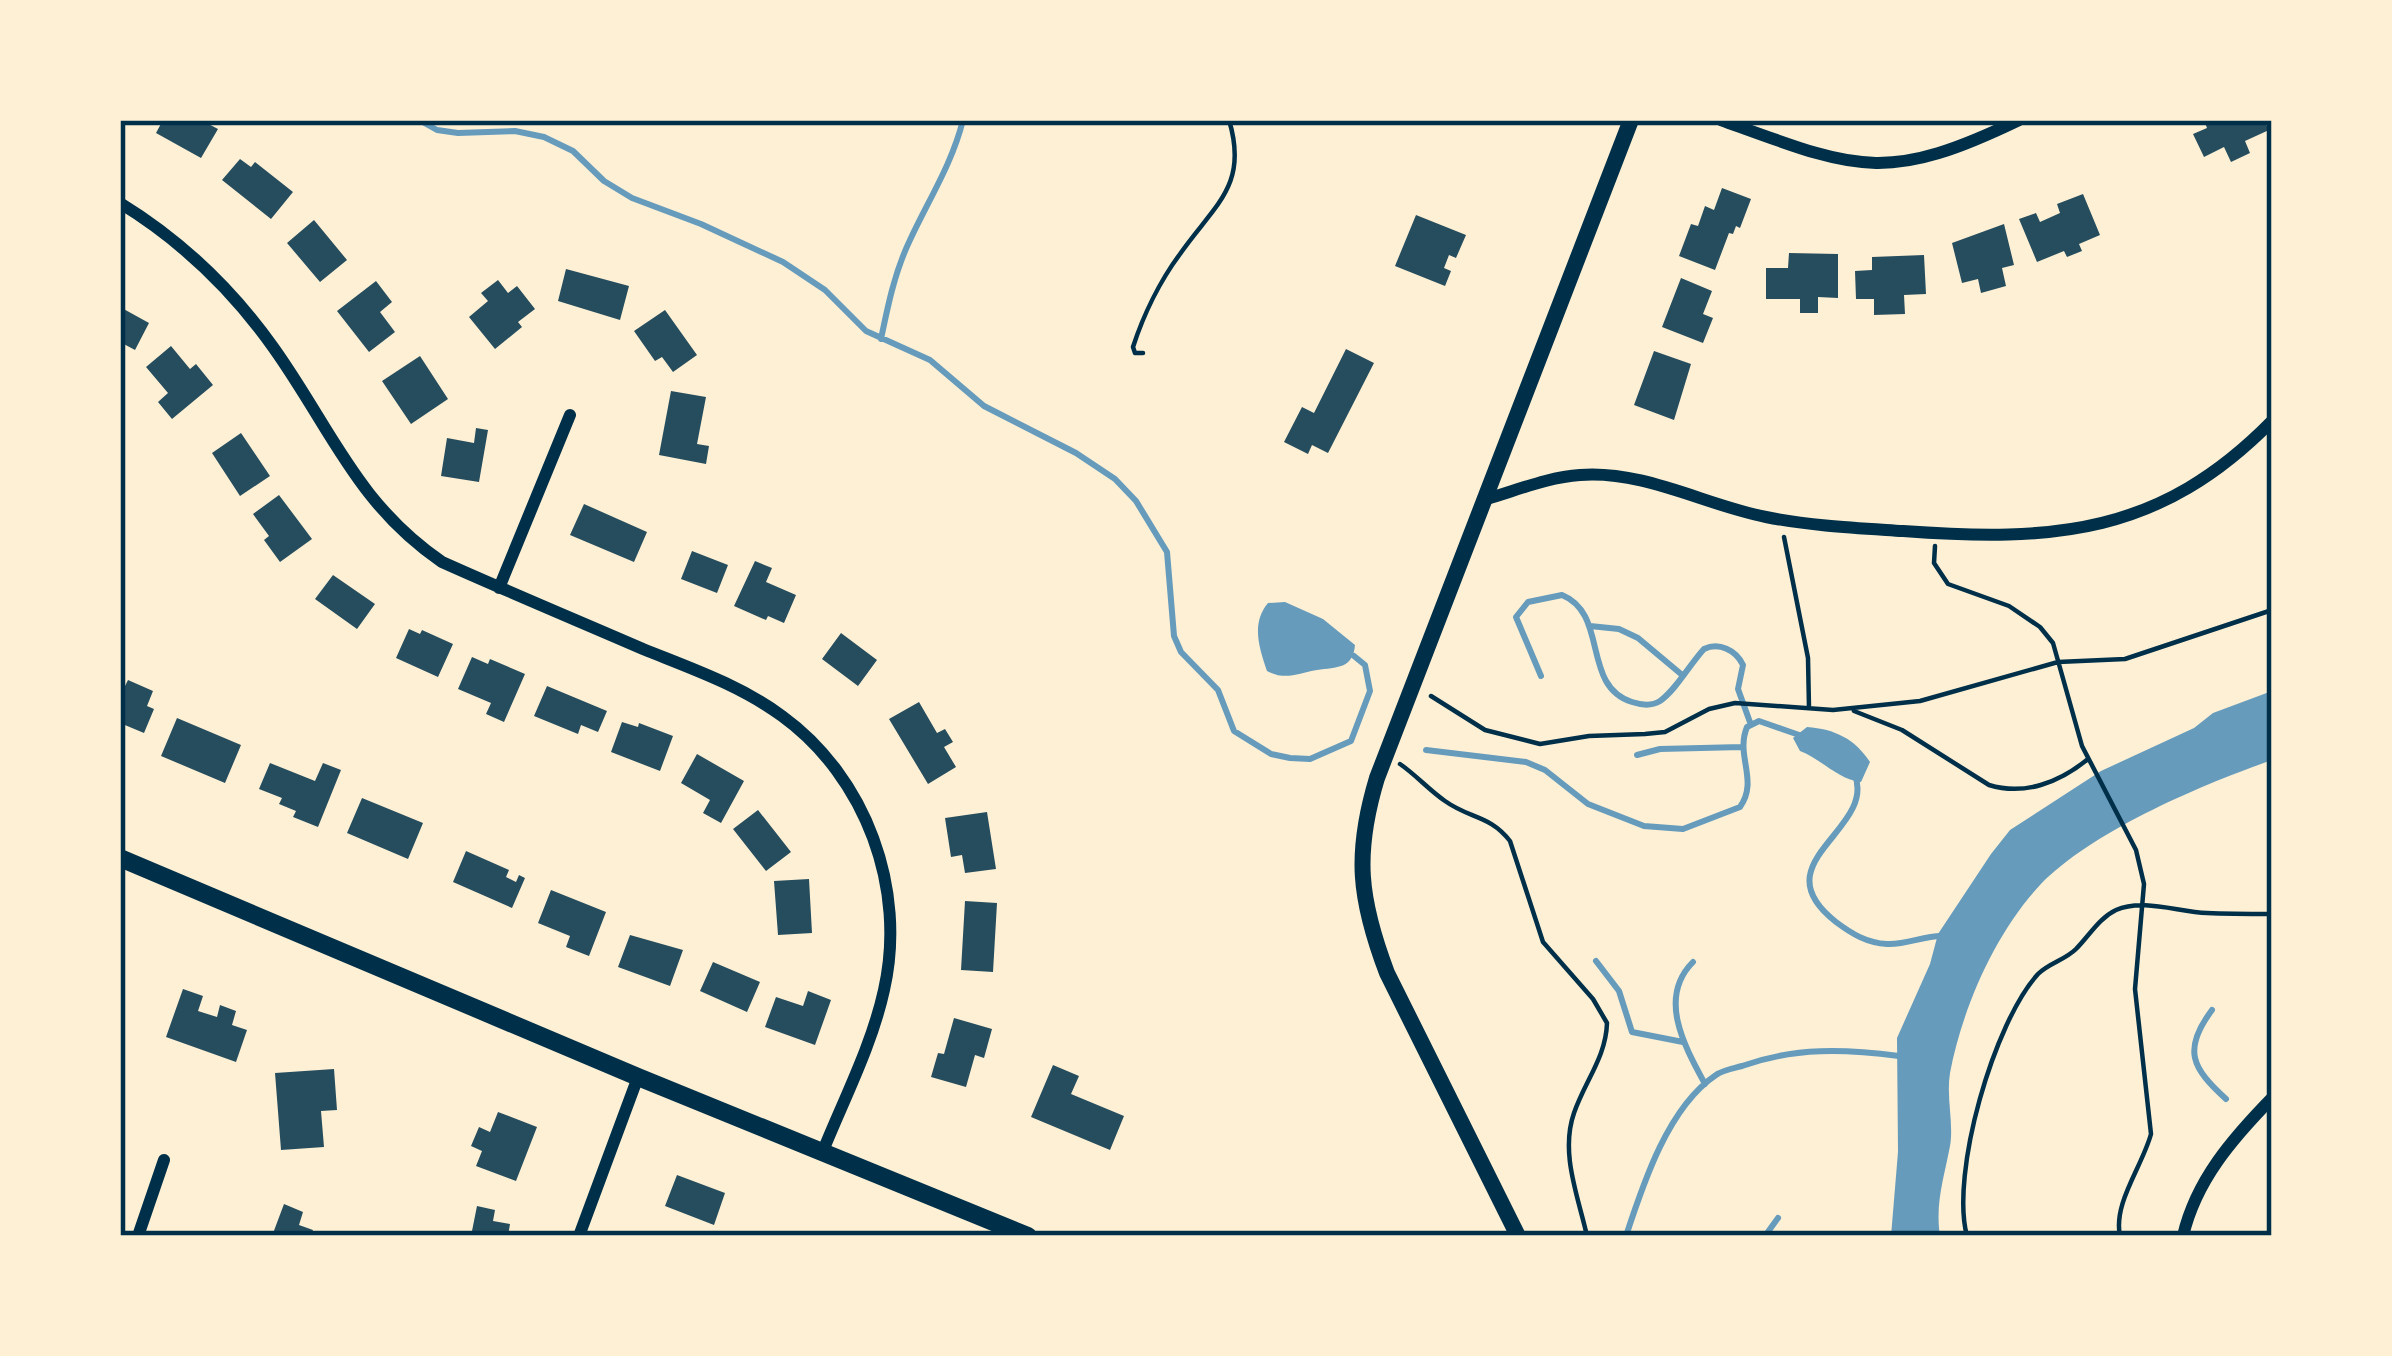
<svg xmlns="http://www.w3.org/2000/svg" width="2392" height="1356" font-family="'PT Serif',serif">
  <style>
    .water { fill: #669bbc }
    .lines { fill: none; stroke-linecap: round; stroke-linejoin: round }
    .stream { stroke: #669bbc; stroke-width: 6 }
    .building { fill: #264d5e }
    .path { stroke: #003049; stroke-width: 4.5 }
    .minor { stroke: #003049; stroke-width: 12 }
    .tertiary { stroke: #003049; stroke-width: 16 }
    .secondary { stroke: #003049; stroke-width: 18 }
    .neatline { fill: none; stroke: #003049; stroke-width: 4.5 }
  </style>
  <rect width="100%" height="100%" fill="#fdf0d5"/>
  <path class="water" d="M 1285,602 L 1323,619 L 1355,645 C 1353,669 1337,667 1317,670 C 1298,673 1286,681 1267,671 C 1259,648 1251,623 1268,603 Z
    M 2272,691 L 2272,760 C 2201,785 2092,831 2040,885 C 1995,933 1962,1009 1950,1073 C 1946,1098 1954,1123 1950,1146 C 1944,1178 1935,1203 1940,1236 L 1891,1236 L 1898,1152 L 1897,1038 L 1930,964 L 1938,934 L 1991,854 L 2010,830 L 2101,771 L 2194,728 L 2213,713 Z
    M 1807,727 C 1835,729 1855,739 1870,762 L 1861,782 C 1839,780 1821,759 1800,751 L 1793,738 Z"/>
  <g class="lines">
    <path class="stream" d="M 419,120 L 437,130 L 458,133 L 515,131 L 544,137 L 573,151 L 604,181 L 632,198 L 701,224 L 783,262 L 825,290 L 866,331 L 930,360 L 984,406 L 1076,453 L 1115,479 L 1136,501 L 1167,552 L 1174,636 L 1181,652 L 1218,690 L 1234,731 L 1271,754 L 1290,758 L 1310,759 L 1351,741 L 1370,691 L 1365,665 L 1354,656
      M 881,339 C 888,305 895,271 910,240 C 929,199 952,164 963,120
      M 1590,626 L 1619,629 L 1638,638 L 1681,674
      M 1541,676 L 1516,617 L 1528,602 L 1562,595 C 1609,614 1581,686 1632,702 C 1641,705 1652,706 1660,701 C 1676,690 1690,664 1704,649 C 1719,642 1736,650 1743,665 L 1738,689 L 1751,725
      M 1426,750 L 1526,762 L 1545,770 L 1588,804 L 1644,826 L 1683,829 L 1740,807 C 1759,780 1735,756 1747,727 L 1759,721 L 1802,736
      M 1637,755 L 1660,749 L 1742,747
      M 1855,775 C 1876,831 1759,862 1836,922 C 1852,934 1867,943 1887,944 C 1907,945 1925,935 1943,936
      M 1596,961 L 1619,991 L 1632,1032 L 1683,1042
      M 1693,962 C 1657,998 1685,1047 1705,1084
      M 2212,1010 C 2182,1050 2192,1068 2226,1099
      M 1626,1236 C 1643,1184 1668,1107 1716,1075 C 1723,1070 1735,1068 1742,1066 C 1795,1047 1845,1049 1899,1056
      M 1765,1236 L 1778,1218"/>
  </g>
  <path class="building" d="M 163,120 L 201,120 L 218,129 L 201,158 L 156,133 Z
    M 2211,120 L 2264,120 L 2269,130 L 2245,141 L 2250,153 L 2231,162 L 2224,147 L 2204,157 L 2193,134 L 2207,128 L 2205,123 Z
    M 240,159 L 251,167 L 255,162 L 293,192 L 271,219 L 222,180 Z
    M 1722,188 L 1751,199 L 1740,228 L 1736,226 L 1733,234 L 1729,233 L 1715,270 L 1679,256 L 1691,224 L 1698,226 L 1705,206 L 1714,210 Z
    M 2083,194 L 2100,235 L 2079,244 L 2082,251 L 2067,257 L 2064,251 L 2037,262 L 2019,219 L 2036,213 L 2040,222 L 2060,213 L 2057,204 Z
    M 1416,215 L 1466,235 L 1456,258 L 1449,255 L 1444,268 L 1451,271 L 1445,286 L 1395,266 Z
    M 314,220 L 347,260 L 320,282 L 287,243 Z
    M 2004,224 L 2014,265 L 2002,268 L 2006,286 L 1981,293 L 1978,279 L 1962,283 L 1952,243 Z
    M 1789,253 L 1838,254 L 1838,298 L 1818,297 L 1818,313 L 1800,313 L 1800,299 L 1766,299 L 1766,268 L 1788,268 Z
    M 1924,255 L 1926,294 L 1904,295 L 1905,314 L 1874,315 L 1874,299 L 1856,299 L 1855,271 L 1872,270 L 1872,257 Z
    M 566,269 L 629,286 L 620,320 L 558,301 Z
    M 1681,278 L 1712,291 L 1703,314 L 1713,318 L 1703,343 L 1662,327 Z
    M 498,280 L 508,293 L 517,286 L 535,309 L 518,322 L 522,327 L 495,349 L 469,317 L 488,301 L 481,293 Z
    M 376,281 L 392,302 L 380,312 L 395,332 L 369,352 L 337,311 Z
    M 120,307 L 149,323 L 135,350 L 120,342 Z
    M 665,310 L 697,355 L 673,372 L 662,357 L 655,361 L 634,331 Z
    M 171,346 L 190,369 L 196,364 L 213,385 L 172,419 L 158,402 L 168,393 L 146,367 Z
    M 1346,349 L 1374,363 L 1328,453 L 1312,445 L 1308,454 L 1284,442 L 1302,407 L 1314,413 Z
    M 1654,351 L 1691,364 L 1674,420 L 1634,405 Z
    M 420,356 L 448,399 L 411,424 L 382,381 Z
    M 671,391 L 706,397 L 697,444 L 709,446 L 706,464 L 659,455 Z
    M 476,428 L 488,430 L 479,482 L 441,476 L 447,438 L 474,443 Z
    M 241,433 L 270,476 L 240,496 L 212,453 Z
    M 279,495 L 312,539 L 280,562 L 264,540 L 269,536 L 253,514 Z
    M 584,504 L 647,532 L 634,562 L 570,535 Z
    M 692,551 L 728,565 L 717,593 L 681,579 Z
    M 755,561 L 772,568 L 766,582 L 796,595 L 784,623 L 768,616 L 766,620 L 734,606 Z
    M 333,575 L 375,604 L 357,629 L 315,599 Z
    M 409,629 L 420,634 L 422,630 L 453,644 L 438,677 L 396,658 Z
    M 841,633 L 877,660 L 858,686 L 822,659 Z
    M 472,657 L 488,664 L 490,659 L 525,674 L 504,722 L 486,714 L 491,703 L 458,689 Z
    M 128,680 L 153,691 L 147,706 L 154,709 L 144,733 L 120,723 L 120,696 Z
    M 547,686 L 607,711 L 598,732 L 581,725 L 578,734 L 534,716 Z
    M 919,702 L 937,733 L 945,729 L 953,742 L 944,747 L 956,767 L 928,784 L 889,719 Z
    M 177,718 L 241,745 L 225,783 L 161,756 Z
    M 622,722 L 638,727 L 639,723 L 673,736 L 660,771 L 611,752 Z
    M 697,754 L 744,781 L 721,823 L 703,813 L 710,800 L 681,783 Z
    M 270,763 L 315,781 L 323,763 L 341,770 L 318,827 L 293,817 L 296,811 L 279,804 L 282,798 L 259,789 Z
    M 362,798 L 423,823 L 408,859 L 347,833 Z
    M 758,810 L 791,852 L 766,871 L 733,829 Z
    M 987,812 L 996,869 L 965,873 L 962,855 L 951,857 L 945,818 Z
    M 466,851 L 509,870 L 506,877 L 516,882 L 519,875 L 525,878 L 512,908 L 453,882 Z
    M 809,879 L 812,933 L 778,935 L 774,881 Z
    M 551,890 L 606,912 L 589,956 L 566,947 L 570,936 L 538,923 Z
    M 965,901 L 997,903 L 993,972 L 961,970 Z
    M 630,935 L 683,950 L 670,986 L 618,967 Z
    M 713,962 L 760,982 L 747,1012 L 700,991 Z
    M 183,989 L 203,996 L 198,1011 L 217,1017 L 220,1005 L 236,1011 L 232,1025 L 247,1030 L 236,1062 L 166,1037 Z
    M 808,991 L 831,1000 L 815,1045 L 765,1027 L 776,997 L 803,1006 Z
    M 954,1018 L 992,1029 L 984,1058 L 975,1055 L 966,1087 L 931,1077 L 938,1053 L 944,1054 Z
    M 1053,1065 L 1079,1076 L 1071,1094 L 1124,1116 L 1110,1150 L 1031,1117 Z
    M 334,1069 L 337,1110 L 321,1111 L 324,1147 L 281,1150 L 275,1073 Z
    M 498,1112 L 537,1127 L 516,1181 L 476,1166 L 482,1151 L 471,1146 L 479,1127 L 490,1132 Z
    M 677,1175 L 725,1193 L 714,1225 L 665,1206 Z
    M 284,1204 L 303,1212 L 299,1225 L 313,1230 L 311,1236 L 272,1236 Z
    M 477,1206 L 495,1210 L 493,1221 L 510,1224 L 508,1236 L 471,1236 Z"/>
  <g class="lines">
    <path class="path" d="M 1143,353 L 1135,353 L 1133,347 C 1143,316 1160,281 1180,254 C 1214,205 1249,186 1229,120
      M 1784,537 L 1808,658 L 1809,708
      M 1935,546 L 1934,563 L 1948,584 L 2009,606 L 2040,627 L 2053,643 L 2082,746 L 2136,850 L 2144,884 L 2135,989 L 2151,1134 C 2142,1167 2113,1203 2120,1236
      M 1431,696 L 1485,730 L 1540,744 L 1589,736 L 1645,734 L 1665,732 L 1709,709 L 1735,703 L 1833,710 L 1920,701 L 2058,662 L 2125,659 L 2272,610
      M 1854,711 L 1902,730 L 1989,785 C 2025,796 2060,782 2088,759
      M 1400,764 C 1416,775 1429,790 1445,801 C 1470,819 1490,815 1510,841 L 1543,942 L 1593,999 L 1607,1023 C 1606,1057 1585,1081 1574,1113 C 1560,1153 1578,1196 1587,1236
      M 1967,1236 C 1950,1174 1994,1022 2038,974 C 2049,963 2065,960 2076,949 C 2089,936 2099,918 2116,910 C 2143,898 2178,912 2207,913 C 2229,914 2250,914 2272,914"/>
    <path class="minor" d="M 1721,120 C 1856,169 1884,185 2019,120
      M 120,203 C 182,241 231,288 273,347 C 331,428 356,503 442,562 C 509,592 576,620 643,649 C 690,668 740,685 782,716 C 866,777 907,889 884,990 C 872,1045 844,1099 823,1151
      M 1483,500 C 1515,491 1548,477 1580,475 C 1644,470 1705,505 1766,517 C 1811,526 1857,528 1903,531 C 2054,542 2160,535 2272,421
      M 499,588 L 570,415
      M 138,1236 L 164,1160
      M 579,1236 L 638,1077
      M 2183,1236 C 2196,1180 2233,1138 2272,1098"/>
    <path class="tertiary" d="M 1518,1236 L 1387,973 C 1359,899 1354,854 1377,778 L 1631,120"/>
    <path class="secondary" d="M 120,858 L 638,1077 L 1028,1236"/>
  </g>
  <rect width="2392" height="1356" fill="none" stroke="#fdf0d5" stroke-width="246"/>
  <rect x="123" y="123" width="2146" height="1110" class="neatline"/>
</svg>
